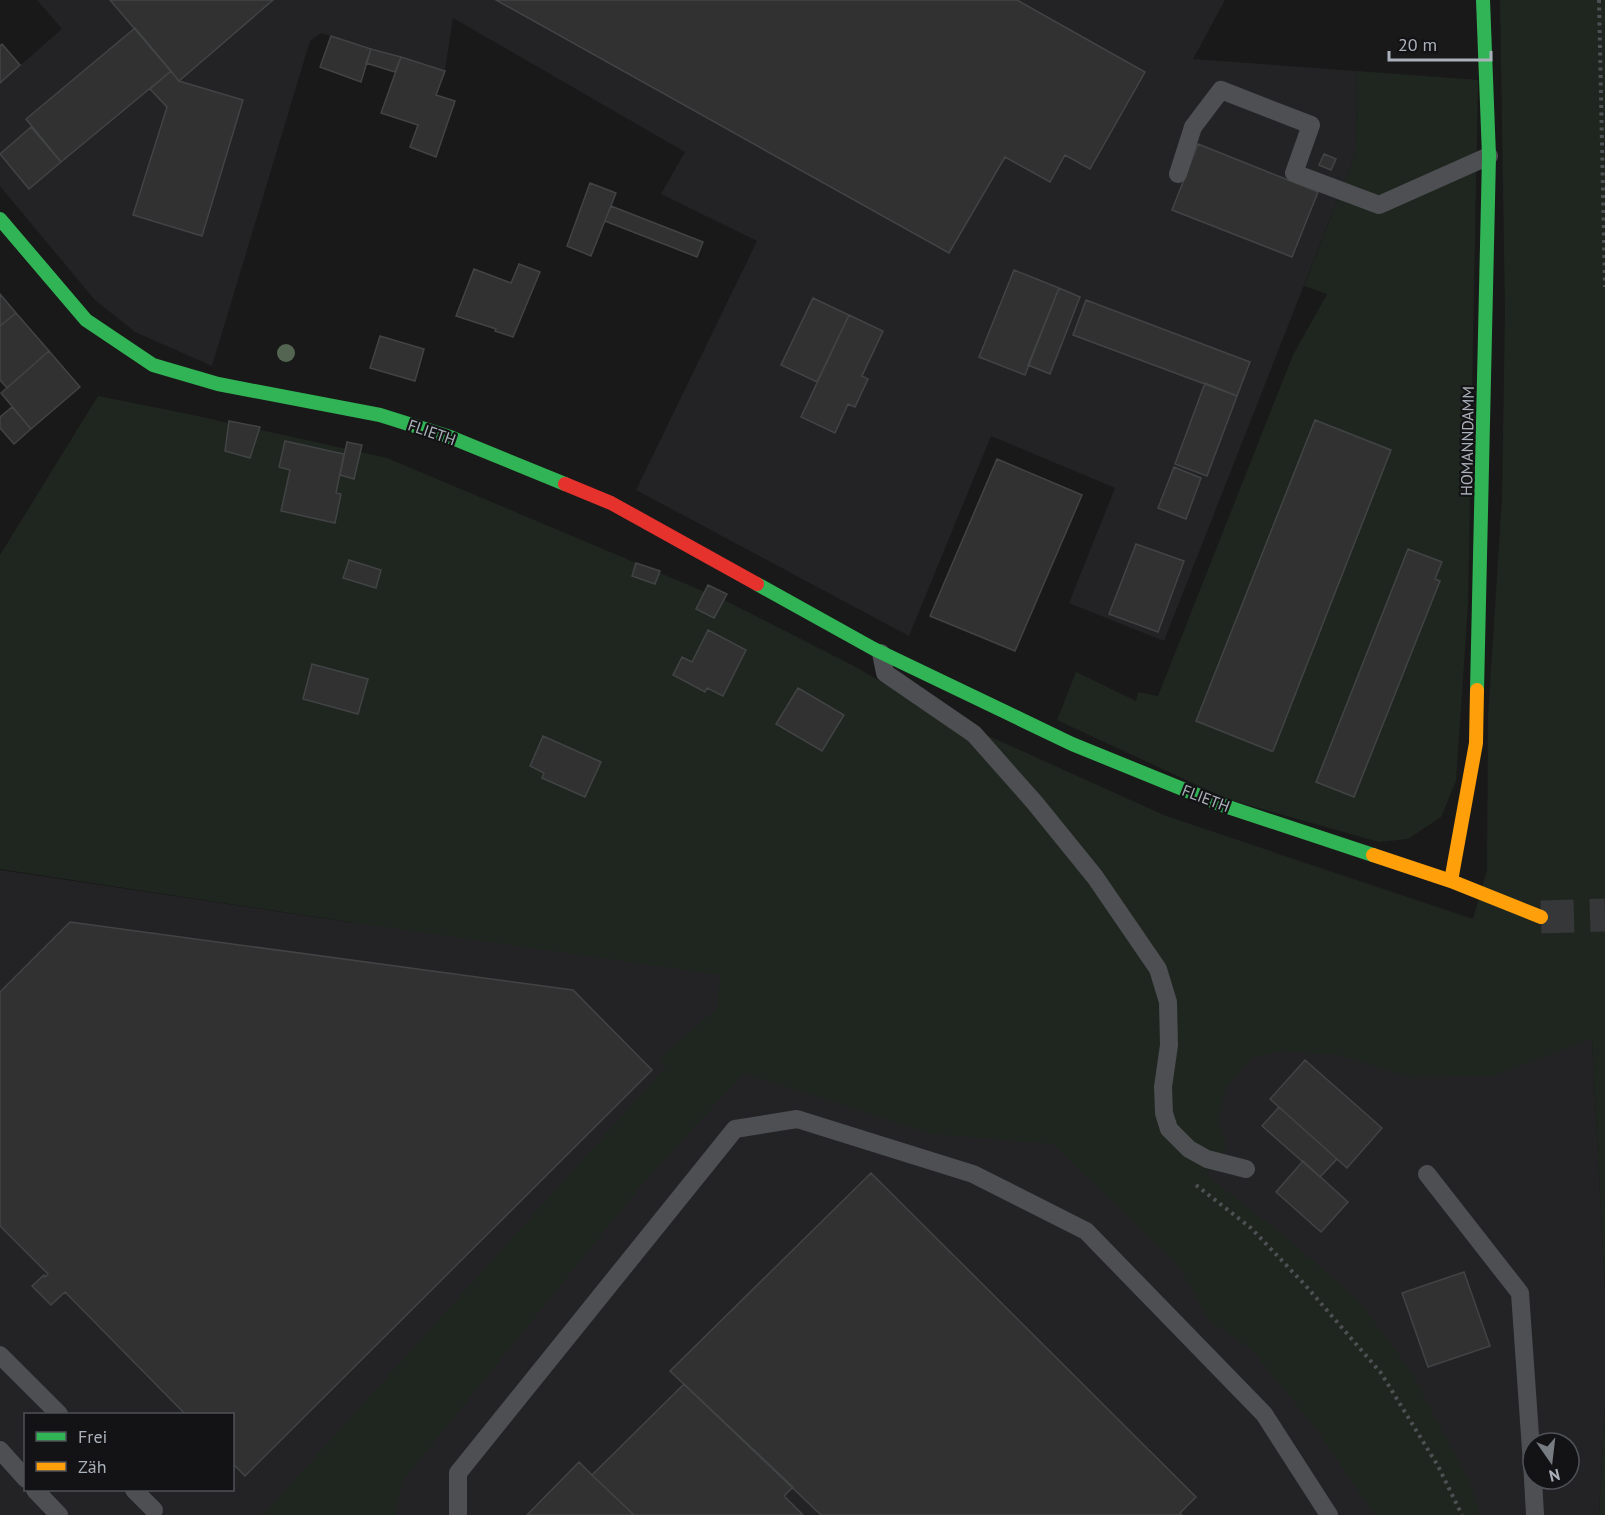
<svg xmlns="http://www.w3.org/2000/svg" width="1605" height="1515" font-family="'PT Sans',sans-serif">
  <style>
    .built { fill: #232325; fill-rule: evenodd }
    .green { fill: #1f261f }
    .building { fill: #313131; stroke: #414345; stroke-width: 1.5 }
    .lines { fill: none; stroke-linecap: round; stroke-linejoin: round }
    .secondary-tunnel { stroke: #363739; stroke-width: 33; stroke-dasharray: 33 16; stroke-linecap: butt }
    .path { stroke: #4f5054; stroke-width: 4; stroke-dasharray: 3 4.5; stroke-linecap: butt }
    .lane { stroke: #4d4f52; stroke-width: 18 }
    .fast { stroke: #30b455; stroke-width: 14 }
    .slow { stroke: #ff9f0a; stroke-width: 14 }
    .jam { stroke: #e5322d; stroke-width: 14 }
    .tree { fill: #546652 }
    .labels { text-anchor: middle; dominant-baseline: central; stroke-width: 4.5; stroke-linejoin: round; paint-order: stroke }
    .street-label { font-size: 16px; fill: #aab1ba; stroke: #131315 }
  </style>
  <rect width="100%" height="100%" fill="#191919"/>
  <path class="built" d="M 37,0 L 1225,0 L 1193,59 L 1357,71 L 1356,153 L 1164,641 L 1069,603 L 1115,488 L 991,436 L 909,636 L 636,490 L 757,241 L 661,194 L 685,152 L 453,18 L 445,70 L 321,33 L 310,41 L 212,366 L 135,332 L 95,300 L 0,186 L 0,83 L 62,29 Z
    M 0,870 L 348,922 L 1185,997 L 1592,1039 L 1605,1290 L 1605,1405 L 1599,1515 L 0,1515 ZM 26,1414 L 232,1414 L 232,1490 L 26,1490 ZM 1533,1443 L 1569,1443 L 1569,1479 L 1533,1479 Z"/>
  <path class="green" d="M 1500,0 L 1605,0 L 1605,1290 L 1592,1039 L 1493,1076 L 1409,1077 L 1338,1055 L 1280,1051 L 1251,1058 L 1226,1088 L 1218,1120 L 1227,1146 L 1206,1175 L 1286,1237 L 1358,1300 L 1410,1370 L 1470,1482 L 1480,1515 L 1375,1515 L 1316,1429 L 1252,1350 L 1209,1320 L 1179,1266 L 1053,1144 L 932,1134 L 744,1073 L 644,1182 L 404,1479 L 395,1515 L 263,1515 L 666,1067 L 660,1058 L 717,1008 L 720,975 L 349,922 L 0,869 L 0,555 L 98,396 L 188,414 L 387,458 L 724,600 L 852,665 L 931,710 L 1166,816 L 1473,919 L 1487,870 L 1488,716 L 1502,499 L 1505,312 Z
    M 1357,71 L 1478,80 L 1468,605 L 1456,781 L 1441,817 L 1408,839 L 1379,842 L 1227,799 L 1057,720 L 1076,672 L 1136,701 L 1138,692 L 1158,696 L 1293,355 L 1327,294 L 1304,286 L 1356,153 Z
    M 1605,1405 L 1605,1515 L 1599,1515 Z"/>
  <path class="building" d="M 110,0 L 273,0 L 179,81 Z
    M 496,0 L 1017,0 L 1145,72 L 1090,169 L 1065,155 L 1050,182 L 1005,157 L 949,253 Z
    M 135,28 L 171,71 L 61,162 L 26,119 Z
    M 331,36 L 371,49 L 361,82 L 320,67 Z
    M 2,44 L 20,65 L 0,83 L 0,46 Z
    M 371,49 L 401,57 L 395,72 L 366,63 Z
    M 401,57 L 445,71 L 436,95 L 455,101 L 436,157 L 410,147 L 418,125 L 381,113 Z
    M 171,71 L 179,81 L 243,100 L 202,236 L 133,215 L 167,107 L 150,89 Z
    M 31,127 L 61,162 L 29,189 L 0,154 Z
    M 1198,144 L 1318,192 L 1292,257 L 1172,210 Z
    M 1324,154 L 1336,159 L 1331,170 L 1319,165 Z
    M 590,183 L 616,193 L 591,256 L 567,246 Z
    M 611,206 L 703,242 L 697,257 L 605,221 Z
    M 519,264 L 540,272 L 513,337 L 495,331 L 496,329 L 456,316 L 474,269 L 511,283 Z
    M 1014,270 L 1059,288 L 1025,375 L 979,357 Z
    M 1059,288 L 1080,297 L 1050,374 L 1028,365 Z
    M 0,294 L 16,313 L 0,326 Z
    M 813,298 L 849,315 L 817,382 L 781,365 Z
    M 1086,300 L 1250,362 L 1237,396 L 1073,335 Z
    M 16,313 L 49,351 L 7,388 L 0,380 L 0,326 Z
    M 849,315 L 883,331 L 862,376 L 868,379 L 855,407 L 848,404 L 835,433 L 801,417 Z
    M 380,336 L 424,349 L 415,381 L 370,368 Z
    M 49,351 L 80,387 L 31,429 L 1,393 Z
    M 1205,383 L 1237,396 L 1207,476 L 1175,464 Z
    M 12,407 L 31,429 L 14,444 L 0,428 L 0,417 Z
    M 1315,420 L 1391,450 L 1273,751 L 1271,751 L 1196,721 Z
    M 229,421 L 260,427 L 250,458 L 225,451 Z
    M 285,441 L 344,454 L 336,493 L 341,494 L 335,523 L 281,511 L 290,470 L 279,467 Z
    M 347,442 L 362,445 L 354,479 L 340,475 Z
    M 997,459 L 1082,495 L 1015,651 L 930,616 Z
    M 1174,467 L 1201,478 L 1186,519 L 1158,508 Z
    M 1136,544 L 1184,561 L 1158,632 L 1109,614 Z
    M 1408,549 L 1442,562 L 1435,579 L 1440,581 L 1354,797 L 1316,782 Z
    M 349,560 L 381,570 L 376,588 L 343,578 Z
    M 636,563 L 660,571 L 655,584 L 632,576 Z
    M 708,585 L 727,594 L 714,618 L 696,609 Z
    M 708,630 L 746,650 L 723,696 L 707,688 L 705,692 L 673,675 L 682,657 L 692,662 Z
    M 312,664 L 368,679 L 358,714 L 303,699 Z
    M 798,688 L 844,715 L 822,751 L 776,724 Z
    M 543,736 L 601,762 L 585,797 L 542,778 L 544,773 L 530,766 Z
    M 70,922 L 573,990 L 652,1070 L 245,1476 L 232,1463 L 232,1414 L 185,1414 L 65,1292 L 51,1305 L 32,1286 L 44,1275 L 45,1277 L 48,1274 L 0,1226 L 0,992 Z
    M 1305,1060 L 1382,1128 L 1347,1168 L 1270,1099 Z
    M 1279,1107 L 1337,1159 L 1320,1177 L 1262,1126 Z
    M 1303,1161 L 1348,1202 L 1321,1232 L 1276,1192 Z
    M 871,1173 L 1196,1497 L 1180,1513 L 1182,1515 L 821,1515 L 670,1371 Z
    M 1464,1272 L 1490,1346 L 1428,1367 L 1402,1293 Z
    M 684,1384 L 793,1487 L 784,1496 L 803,1515 L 634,1515 L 592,1475 Z
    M 579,1462 L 592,1475 L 634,1515 L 527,1515 Z"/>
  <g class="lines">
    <path class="secondary-tunnel" d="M 1541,917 L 1605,915"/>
    <path class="path" d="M 1599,0 L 1605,287
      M 1196,1185 L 1251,1228 L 1306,1286 L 1381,1373 L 1438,1466 L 1462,1515"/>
    <path class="lane" d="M 1178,174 L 1193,127 L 1221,90 L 1311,125 L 1294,173 L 1379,205 L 1489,156
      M 881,653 L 885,673 L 974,734 L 1035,803 L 1095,877 L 1158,969 L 1168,1002 L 1169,1045 L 1163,1087 L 1164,1113 L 1169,1129 L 1189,1149 L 1207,1159 L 1246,1169
      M 1427,1174 L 1520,1293 L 1533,1478
      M 0,1355 L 59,1414
      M 0,1450 L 26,1479
      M 1533,1479 L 1535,1515
      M 35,1490 L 59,1515
      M 134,1490 L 154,1510
      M 458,1515 L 458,1473 L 735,1129 L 797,1119 L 973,1174 L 1086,1231 L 1264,1414 L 1329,1515"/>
    <path class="fast" d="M 0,219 L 86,320 L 153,365 L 218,384 L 380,415 L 450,437 L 565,484
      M 757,584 L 874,649 L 1072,744 L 1222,805 L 1373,855
      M 1477,690 L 1489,156 L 1483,0"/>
    <path class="slow" d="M 1373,855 L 1451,881 L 1541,917
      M 1451,881 L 1476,743 L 1477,690"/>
    <path class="jam" d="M 565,484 L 611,503 L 757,584"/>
  </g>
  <circle class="tree" cx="286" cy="353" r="9"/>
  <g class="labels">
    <g class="street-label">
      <text transform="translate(432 432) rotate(19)">FLIETH</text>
      <text transform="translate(1467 441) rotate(-89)">HOMANNDAMM</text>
      <text transform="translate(1206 798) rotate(21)">FLIETH</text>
    </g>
  </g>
  <rect x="24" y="1413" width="210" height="78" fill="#131315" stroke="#4f5257" stroke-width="1.5"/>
  <rect x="36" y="1432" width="30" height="9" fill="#30b455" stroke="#4f5257" stroke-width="1.5"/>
  <text x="78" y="1443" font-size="18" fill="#aab1ba">Frei</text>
  <rect x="36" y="1462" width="30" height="9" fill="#ff9f0a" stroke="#4f5257" stroke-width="1.5"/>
  <text x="78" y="1473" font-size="18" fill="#aab1ba">Zäh</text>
  <g transform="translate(1551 1461) rotate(166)"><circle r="28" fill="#131315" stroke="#4f5257" stroke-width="1.5"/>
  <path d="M0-4.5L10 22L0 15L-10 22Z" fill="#777c82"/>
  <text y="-9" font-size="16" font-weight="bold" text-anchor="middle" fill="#aab1ba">N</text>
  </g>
  <path d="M1389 51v9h102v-9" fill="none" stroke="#aab1ba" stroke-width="3"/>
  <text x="1398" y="51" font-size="18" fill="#aab1ba" stroke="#131315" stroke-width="4.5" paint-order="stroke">20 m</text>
</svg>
